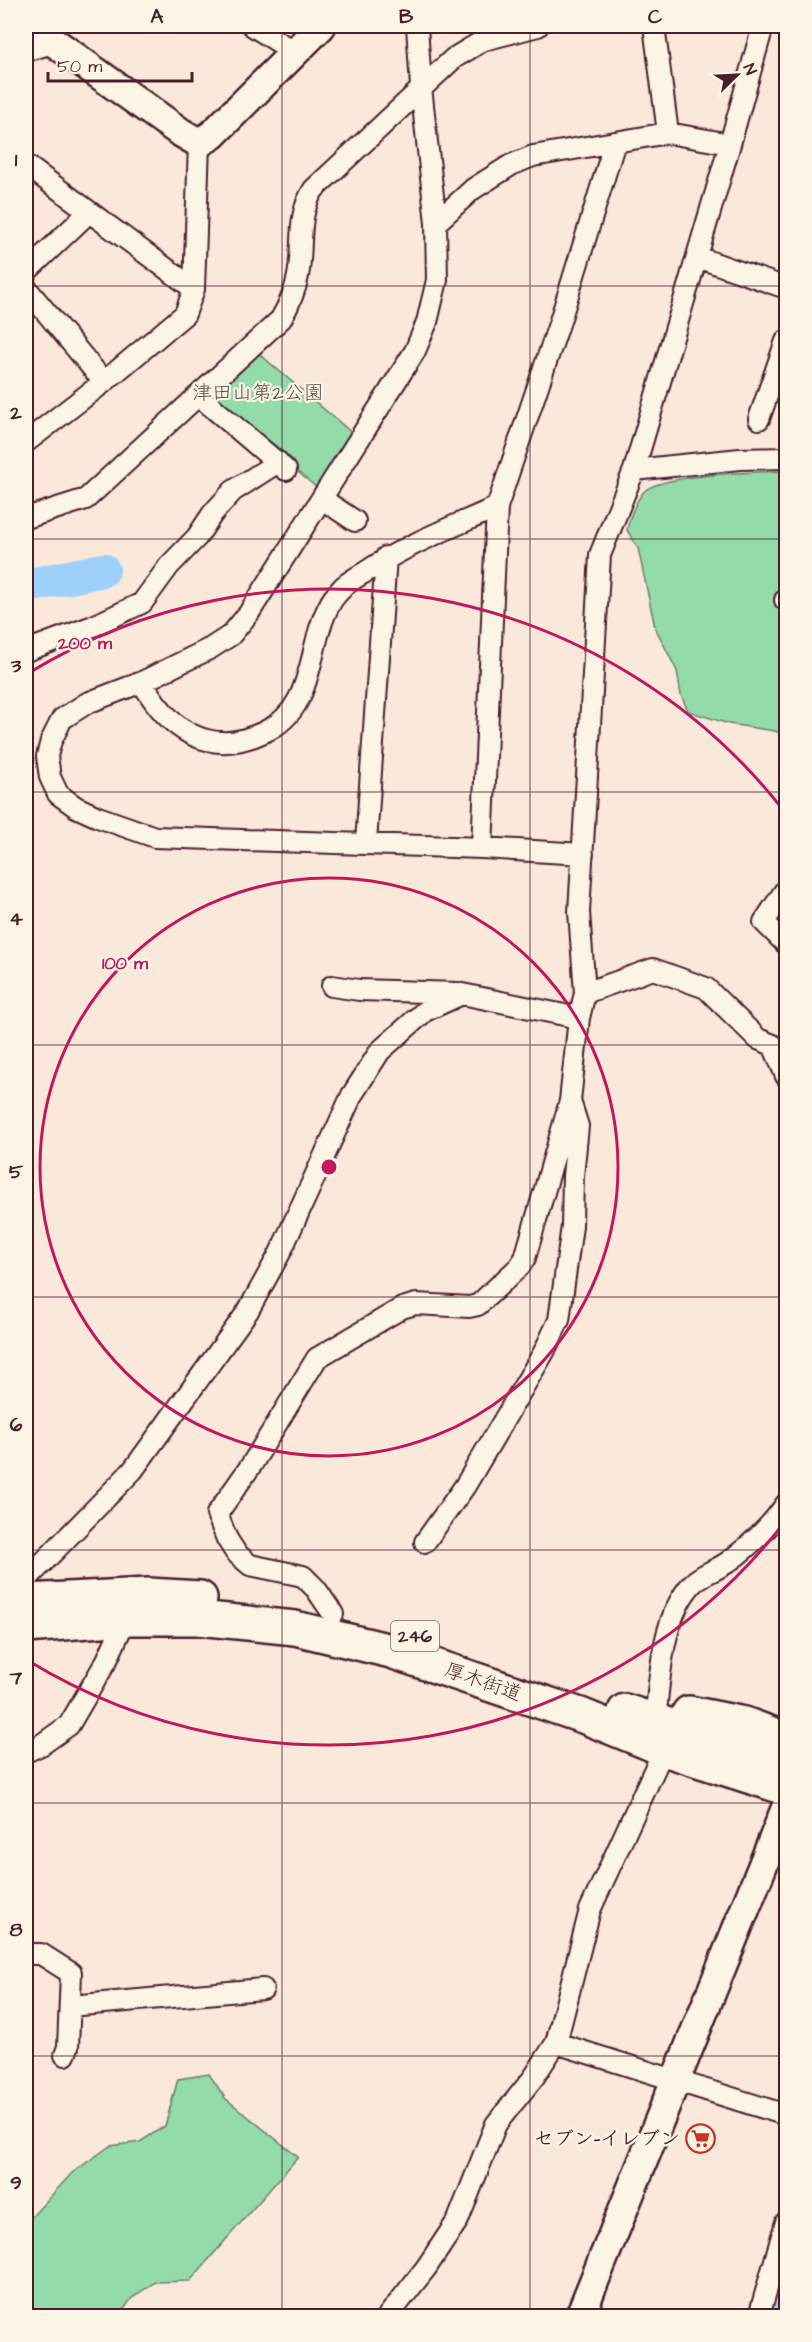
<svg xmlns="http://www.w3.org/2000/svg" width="812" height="2342" font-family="'Architects Daughter','Klee One',sans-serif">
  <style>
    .green { fill: #93dbaa; stroke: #6e7d6a; stroke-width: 1.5 }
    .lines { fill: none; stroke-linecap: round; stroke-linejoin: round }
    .river { stroke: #9dd0fb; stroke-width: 34 }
    .street-casing { stroke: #4a1f2b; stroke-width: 24 }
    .secondary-casing { stroke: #4a1f2b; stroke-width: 33 }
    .highway-casing { stroke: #4a1f2b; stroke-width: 38 }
    .street { stroke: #fcf5e5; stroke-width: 20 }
    .secondary { stroke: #fcf5e5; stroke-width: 28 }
    .highway { stroke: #fcf5e5; stroke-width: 33 }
    .grid { fill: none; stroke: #4a1f2b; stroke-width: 1.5; stroke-opacity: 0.55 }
    .ring { fill: none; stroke: #c2185b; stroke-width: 3 }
    .labels { text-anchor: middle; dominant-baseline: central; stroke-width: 4.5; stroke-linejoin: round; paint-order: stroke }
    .shield { fill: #fcf5e5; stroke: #7f5f63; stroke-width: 1.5 }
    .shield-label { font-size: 18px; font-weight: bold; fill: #4a1f2b }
    .park-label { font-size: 20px; fill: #5c4e4b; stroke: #fcf5e5 }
    .street-label { font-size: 20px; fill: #4a1f2b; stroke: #fcf5e5 }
    .poi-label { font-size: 20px; font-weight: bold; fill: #4a1f2b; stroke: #fcf5e5; text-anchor: end }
    .centre { fill: #c2185b; stroke: #fcf5e5; stroke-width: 3 }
    .ring-label { font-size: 18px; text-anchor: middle; font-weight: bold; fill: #c2185b; stroke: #fcf5e5; stroke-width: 4.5; stroke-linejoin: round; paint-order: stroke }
    .neatline { fill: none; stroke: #4a1f2b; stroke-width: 2 }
    .grid-label { font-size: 20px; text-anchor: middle; font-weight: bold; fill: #4a1f2b }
  </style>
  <rect width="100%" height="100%" fill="#fae8db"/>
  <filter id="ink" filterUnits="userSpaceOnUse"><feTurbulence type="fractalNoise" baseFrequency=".0167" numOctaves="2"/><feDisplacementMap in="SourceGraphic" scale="12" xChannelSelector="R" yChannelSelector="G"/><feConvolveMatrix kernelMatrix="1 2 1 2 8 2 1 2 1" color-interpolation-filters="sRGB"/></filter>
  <g filter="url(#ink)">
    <path class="green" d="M 257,352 L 353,434 L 317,488 L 292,467 L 293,460 L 219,401 L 216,391 Z
      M 786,471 L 786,736 L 775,731 L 729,724 L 688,711 L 681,695 L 677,671 L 655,627 L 638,548 L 627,530 C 629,519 637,496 647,489 C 670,474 756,472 786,471 Z
      M 209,2074 L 225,2098 L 298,2157 L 190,2281 L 155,2282 L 132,2298 L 119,2316 L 26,2316 L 26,2223 L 72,2173 L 110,2146 L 140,2142 L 165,2126 L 178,2079 Z"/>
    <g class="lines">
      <path class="river" d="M 26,586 L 103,570
        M 778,2316 L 786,2289"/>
      <defs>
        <path id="street" d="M 253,26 L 294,52
          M 417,26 L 421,87 L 436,223 L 437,280 L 427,322 L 415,351 L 249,613 L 231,635 L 211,648 L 142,682 L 87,703 L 62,719 L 51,741 L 47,756 L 50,777 L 58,794 L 76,807 L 98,817 L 155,837 L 482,848 L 583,854
          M 654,26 L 668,133
          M 26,51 L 56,42
          M 26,165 L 194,289
          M 436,223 L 473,189 L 511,165 L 533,156 L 668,133 L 730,144
          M 697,257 L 786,288
          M 26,272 L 88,213
          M 26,288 L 104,382
          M 199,396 L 286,470
          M 759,419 L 786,341
          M 26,442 L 104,382 L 185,314 L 194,289 L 199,143
          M 634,470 L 740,459 L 786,458
          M 322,499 L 355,521
          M 26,518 L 86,499 L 281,319 C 289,305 295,292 298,276 C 304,245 296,216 314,189 L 454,58 L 484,40 L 538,26
          M 785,600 L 786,600
          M 26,651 L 93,626 L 142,603 L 169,566 L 197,537 L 213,513 L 233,491 L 278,462
          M 142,682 C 159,712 183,740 221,742 C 235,743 251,738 264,732 C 317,708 306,647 330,604 C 333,597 339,592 344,586 C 351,580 359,576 367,571 C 407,544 453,527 497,507
          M 366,843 L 386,557
          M 482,848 L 497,507 L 560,321 L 615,142
          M 786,889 L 764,922 L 786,944
          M 332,986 L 359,990 L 458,993
          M 585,993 L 653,969 L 706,988 L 758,1039 L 773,1045 L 786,1076
          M 425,1542 L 465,1486 L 544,1352 L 559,1320 L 572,1226 L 573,1176 L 578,1126 L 570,1101
          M 26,1580 L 133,1470 L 248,1311 L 280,1253 L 352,1095 L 380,1051 L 425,1011 L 462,994 L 579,1018
          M 333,1614 L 316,1589 L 303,1576 L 250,1565 L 236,1553 L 227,1539 L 217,1514 L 252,1464 L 317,1358 L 402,1308 L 416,1304 L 469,1307 L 478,1305 L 519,1267 L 525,1258 L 563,1126 L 570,1101 L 579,1018 L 585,993 L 579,912 L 600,555 L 634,470 L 730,144 L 763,26
          M 655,1722 C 660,1678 661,1617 693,1583 C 702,1574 717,1570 728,1562 C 749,1547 772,1525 786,1504
          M 26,1752 L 41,1745 L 69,1725 L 107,1660 L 126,1618
          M 26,1954 L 41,1954 L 71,1973 L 68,2047 L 65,2055
          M 70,2006 L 263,1989
          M 556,2043 L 786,2115
          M 388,2316 L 426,2268 L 458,2220 L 496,2124 L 534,2077 L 556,2043 L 590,1910 L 664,1749
          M 759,2316 L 786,2222"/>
        <path id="secondary" d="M 38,26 L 44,35 L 180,132 L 199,143 L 212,135 L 321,26
          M 580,2316 L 786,1808"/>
        <path id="highway" d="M 26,1601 L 148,1595 L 200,1598
          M 26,1626 L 126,1618 L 198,1618 L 295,1628 L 391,1651 L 583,1716 L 664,1749 L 786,1788
          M 625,1711 L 786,1763
          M 689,1713 L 744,1724 L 786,1739"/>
      </defs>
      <use href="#street" class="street-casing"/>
      <use href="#secondary" class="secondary-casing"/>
      <use href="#highway" class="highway-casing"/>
      <use href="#street" class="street"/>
      <use href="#secondary" class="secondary"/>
      <use href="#highway" class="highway"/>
    </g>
  </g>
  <path class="grid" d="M 282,26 L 282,2316M 530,26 L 530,2316M 26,286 L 786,286M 26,539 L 786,539M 26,792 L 786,792M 26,1045 L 786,1045M 26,1297 L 786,1297M 26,1550 L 786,1550M 26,1803 L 786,1803M 26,2056 L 786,2056"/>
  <g class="ring">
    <circle cx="329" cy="1167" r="289"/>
    <path d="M784 1523A578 578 0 0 1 27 1660M27 674A578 578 0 0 1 784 811"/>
  </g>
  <defs>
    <symbol id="supermarket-ring" viewBox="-11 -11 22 22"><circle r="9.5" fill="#fcf5e5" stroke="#c8321e" stroke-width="1.5"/><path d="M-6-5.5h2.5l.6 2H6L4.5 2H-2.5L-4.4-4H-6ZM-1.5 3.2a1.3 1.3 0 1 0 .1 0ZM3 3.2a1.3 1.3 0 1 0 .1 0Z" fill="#c8321e"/></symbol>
  </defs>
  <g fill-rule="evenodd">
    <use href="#supermarket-ring" x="684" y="2122" width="33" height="33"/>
  </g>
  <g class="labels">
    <rect class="shield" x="391" y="1621" width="48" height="30" rx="4.5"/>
    <g class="shield-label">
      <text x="415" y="1636">246</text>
    </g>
    <g class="park-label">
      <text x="258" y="393">津田山第2公園</text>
    </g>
    <g class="street-label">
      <text transform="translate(483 1682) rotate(19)">厚木街道</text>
    </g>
    <g class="poi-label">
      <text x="680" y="2139">セブン-イレブン</text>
    </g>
  </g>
  <circle cx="329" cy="1167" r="9" class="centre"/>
  <g class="ring-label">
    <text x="85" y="649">200 m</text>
    <text x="125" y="969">100 m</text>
  </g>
  <rect width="812" height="2342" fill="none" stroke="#fcf5e5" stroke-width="66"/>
  <g transform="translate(737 75) rotate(66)" stroke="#fcf5e5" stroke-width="4.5" paint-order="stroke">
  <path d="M0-4.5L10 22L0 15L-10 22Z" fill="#4a1f2b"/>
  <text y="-9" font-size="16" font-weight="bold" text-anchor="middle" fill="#4a1f2b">N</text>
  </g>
  <path d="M48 72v9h144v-9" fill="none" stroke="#4a1f2b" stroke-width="3"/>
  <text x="57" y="72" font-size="18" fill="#4a1f2b" stroke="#fcf5e5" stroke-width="4.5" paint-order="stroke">50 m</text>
  <rect x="33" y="33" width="746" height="2276" class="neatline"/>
  <g class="grid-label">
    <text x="157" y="23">A</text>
    <text x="406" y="23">B</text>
    <text x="655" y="23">C</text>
    <text x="16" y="166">1</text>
    <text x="16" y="419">2</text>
    <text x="16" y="672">3</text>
    <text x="16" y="925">4</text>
    <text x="16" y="1178">5</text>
    <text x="16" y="1431">6</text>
    <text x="16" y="1684">7</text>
    <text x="16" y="1936">8</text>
    <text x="16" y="2189">9</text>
  </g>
</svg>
